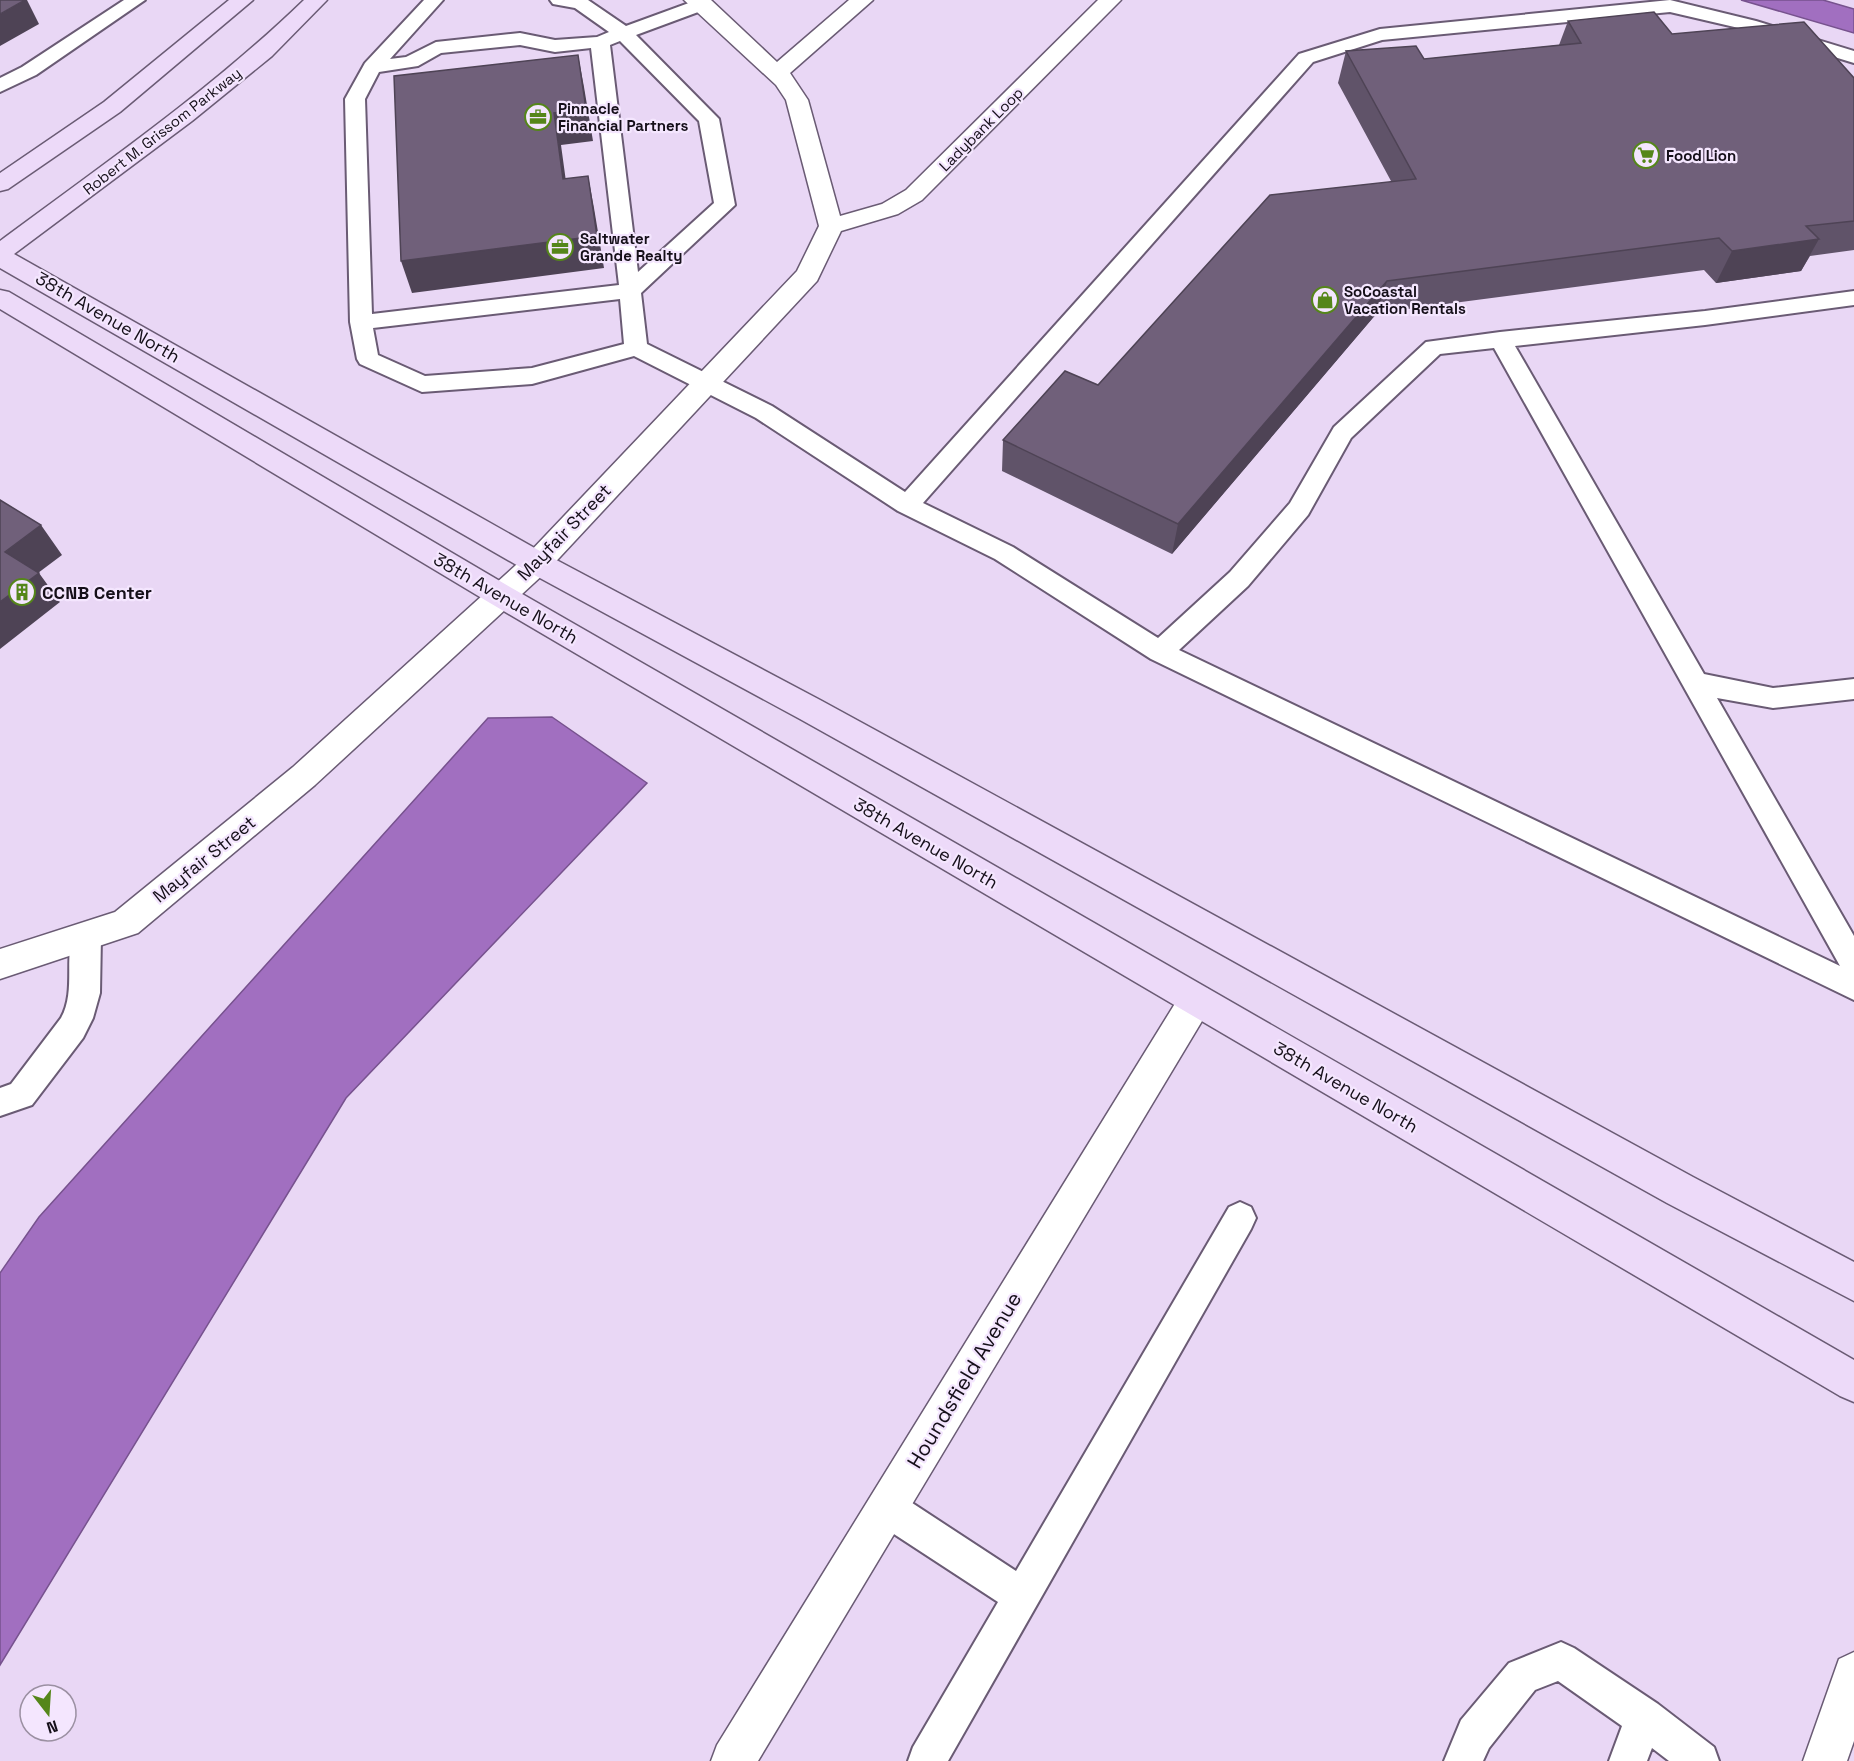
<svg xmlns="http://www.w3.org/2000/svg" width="1854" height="1761" font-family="'Space Grotesk',sans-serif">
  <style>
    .water { fill: #a16fc0; stroke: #77528e; stroke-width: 1.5 }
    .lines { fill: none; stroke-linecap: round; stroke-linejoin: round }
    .service-casing { stroke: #6a5b74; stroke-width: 4 }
    .minor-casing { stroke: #6a5b74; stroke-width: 3 }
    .secondary-casing { stroke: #6a5b74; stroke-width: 3 }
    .service { fill: #fff; fill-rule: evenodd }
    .minor { fill: #fff; fill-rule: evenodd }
    .secondary { fill: #eddaf9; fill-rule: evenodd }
    .wall { fill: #605369 }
    .shaded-wall { fill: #4e4355 }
    .building { fill: #70607a; stroke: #4e4355; stroke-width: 1.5 }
    .labels { text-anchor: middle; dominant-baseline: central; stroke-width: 4.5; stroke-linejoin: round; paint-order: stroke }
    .far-poi-label { font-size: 15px; font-weight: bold; fill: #150f19; stroke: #f4e6fe; text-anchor: start }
    .far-street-label { font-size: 15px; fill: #150f19; stroke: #f4e6fe }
    .street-label { font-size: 18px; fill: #150f19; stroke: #f4e6fe }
    .poi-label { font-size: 18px; font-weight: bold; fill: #150f19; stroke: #f4e6fe; text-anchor: start }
    .near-street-label { font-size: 21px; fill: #150f19; stroke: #f4e6fe }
  </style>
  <rect width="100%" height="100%" fill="#e9d7f5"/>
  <path class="water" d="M 1741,0 L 1823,0 L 1854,9 L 1854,33 Z
    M 552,717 L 647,783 L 346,1098 L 0,1665 L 0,1273 L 39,1217 L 488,718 Z"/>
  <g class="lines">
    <defs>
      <path id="service" d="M 124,0 L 145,0 L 36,75 L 0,92 L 0,78 L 22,67 Z
        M 424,0 L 443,0 L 390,59 L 406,57 L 436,42 L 520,33 L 555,40 L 597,37 L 609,32 L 575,8 L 553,4 L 550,0 L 588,0 L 626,26 L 697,0 L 709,0 L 712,4 L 709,8 L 636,35 L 719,119 L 735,205 L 641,293 L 647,344 L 772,406 L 905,492 L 1299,54 L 1380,29 L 1670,0 L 1756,21 L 1854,51 L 1854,63 L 1743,29 L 1670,12 L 1382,40 L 1313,62 L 923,503 L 1013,547 L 1158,638 L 1230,572 L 1290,503 L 1334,427 L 1426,342 L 1500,332 L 1705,311 L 1854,291 L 1854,305 L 1705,325 L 1515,346 L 1704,674 L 1773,688 L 1854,679 L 1854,699 L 1773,708 L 1717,698 L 1854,936 L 1854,1000 L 1151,659 L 995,559 L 898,511 L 756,418 L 634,356 L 532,384 L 422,392 L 360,364 L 357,359 L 350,322 L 345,99 L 365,63 ZM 620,41 L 699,121 L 714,203 L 638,272 L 610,45 ZM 520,45 L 555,52 L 591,48 L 619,285 L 372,314 L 365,99 L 379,72 L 418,66 L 441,53 ZM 620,299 L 624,344 L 532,368 L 425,376 L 378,355 L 373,328 ZM 1494,348 L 1840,966 L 1179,650 L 1248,586 L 1308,515 L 1351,438 L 1440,354 Z
        M 86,923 L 96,927 L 101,936 L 100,993 L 93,1018 L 83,1038 L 32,1105 L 0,1116 L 0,1088 L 11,1084 L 61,1018 C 77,989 62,955 76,927 Z
        M 1240,1202 L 1251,1207 L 1256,1218 L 1251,1229 L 948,1761 L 908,1761 L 913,1747 L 998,1602 L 874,1521 L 869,1508 L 874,1495 L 887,1490 L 900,1495 L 1016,1571 L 1229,1207 Z
        M 1561,1642 L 1574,1648 L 1658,1704 L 1714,1747 L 1719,1761 L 1669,1761 L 1652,1748 L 1647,1761 L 1609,1761 L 1622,1726 L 1558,1681 L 1535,1690 L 1489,1748 L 1483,1761 L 1444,1761 L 1461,1720 L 1509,1663 Z"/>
      <path id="minor" d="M 684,0 L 711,0 L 777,62 L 849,0 L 873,0 L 790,73 L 808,100 L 840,216 L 882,204 L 906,190 L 1098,0 L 1121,0 L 922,200 L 898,214 L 841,231 L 817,281 L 547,571 L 315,785 L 138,933 L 0,979 L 0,949 L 115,912 L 293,767 L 527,555 L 797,271 L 819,226 L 786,100 L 776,85 Z
        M 1196,985 L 1208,989 L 1213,1000 L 1208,1011 L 758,1761 L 711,1761 L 717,1745 L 1184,989 Z
        M 1854,1652 L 1854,1741 L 1847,1761 L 1803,1761 L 1839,1659 Z"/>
      <path id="secondary" d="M 229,0 L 253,0 L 120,112 L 8,189 L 0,191 L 0,173 L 104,102 Z
        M 304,0 L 327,0 L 272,56 L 192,121 L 14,254 L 547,555 L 822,701 L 1693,1177 L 1854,1262 L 1854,1301 L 1667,1203 L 800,719 L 527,571 L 0,268 L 0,241 C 104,164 211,90 304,0 Z
        M 0,290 L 9,292 L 510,587 L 1854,1360 L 1854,1402 L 1840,1396 L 490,603 L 0,309 Z"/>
    </defs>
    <use href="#service" class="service-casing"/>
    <use href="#minor" class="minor-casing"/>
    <use href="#secondary" class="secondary-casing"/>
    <use href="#service" class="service"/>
    <use href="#minor" class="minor"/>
    <use href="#secondary" class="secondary"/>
  </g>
  <path class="wall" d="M 1568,21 L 1672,34 L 1854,78 L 1854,250 L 1810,256 L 1801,271 L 1716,283 L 1704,270 L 1377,313 L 1172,554 L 1002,471 L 1003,440 L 1098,385 L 1391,181 L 1338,83 L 1346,51 L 1424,59 L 1559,45 Z"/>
  <path class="shaded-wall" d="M 25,0 L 27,0 L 39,24 L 0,46 L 0,14 Z
    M 578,55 L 584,87 L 593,141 L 561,145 L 570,211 L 563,179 L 554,113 Z
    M 588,176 L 594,208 L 604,268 L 412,293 L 401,261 Z
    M 1819,239 L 1801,271 L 1716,283 L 1732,251 Z
    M 1387,281 L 1377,313 L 1172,554 L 1178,524 Z
    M 41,525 L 62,555 L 26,582 L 5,552 Z
    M 39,573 L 60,602 L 0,649 L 0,602 Z"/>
  <path class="building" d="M 0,0 L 25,0 L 0,14 Z
    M 1654,12 L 1672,34 L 1804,22 L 1854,78 L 1854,221 L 1806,226 L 1819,239 L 1732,251 L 1719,238 L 1387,281 L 1178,524 L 1003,440 L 1065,371 L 1098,385 L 1270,195 L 1416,179 L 1346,51 L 1416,46 L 1424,59 L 1581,43 L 1568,21 Z
    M 578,55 L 586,109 L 554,113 L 563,179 L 588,176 L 597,236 L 401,261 L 394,76 Z
    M 0,500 L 41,525 L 5,552 L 39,573 L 0,602 Z"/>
  <defs>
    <symbol id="office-ring" viewBox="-11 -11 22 22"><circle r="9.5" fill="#f4e6fe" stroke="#55861a" stroke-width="1.5"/><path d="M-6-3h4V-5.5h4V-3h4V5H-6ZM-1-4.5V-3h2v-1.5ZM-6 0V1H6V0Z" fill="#55861a"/></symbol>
    <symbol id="supermarket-ring" viewBox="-11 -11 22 22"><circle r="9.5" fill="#f4e6fe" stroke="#55861a" stroke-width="1.5"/><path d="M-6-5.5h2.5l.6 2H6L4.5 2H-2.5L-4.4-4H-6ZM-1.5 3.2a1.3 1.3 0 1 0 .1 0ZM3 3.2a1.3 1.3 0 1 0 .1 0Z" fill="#55861a"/></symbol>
    <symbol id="shop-ring" viewBox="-11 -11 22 22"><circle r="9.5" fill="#f4e6fe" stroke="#55861a" stroke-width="1.5"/><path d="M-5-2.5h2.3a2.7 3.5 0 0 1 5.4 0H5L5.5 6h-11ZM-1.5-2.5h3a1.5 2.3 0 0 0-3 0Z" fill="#55861a"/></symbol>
    <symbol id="building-ring" viewBox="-11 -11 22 22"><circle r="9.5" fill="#f4e6fe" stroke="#55861a" stroke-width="1.5"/><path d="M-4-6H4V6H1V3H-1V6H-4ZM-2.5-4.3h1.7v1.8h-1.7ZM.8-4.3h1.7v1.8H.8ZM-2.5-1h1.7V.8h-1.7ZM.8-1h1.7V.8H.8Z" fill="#55861a"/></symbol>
  </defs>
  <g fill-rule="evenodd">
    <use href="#office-ring" x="523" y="102" width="30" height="30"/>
    <use href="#supermarket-ring" x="1631" y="140" width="30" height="30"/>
    <use href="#office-ring" x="545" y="232" width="30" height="30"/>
    <use href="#shop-ring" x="1310" y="285" width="30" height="30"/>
    <use href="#building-ring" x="7" y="577" width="30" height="30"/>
  </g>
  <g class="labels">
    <g class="far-poi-label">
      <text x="558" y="108">Pinnacle<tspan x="558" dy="17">Financial Partners</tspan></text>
      <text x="1666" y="155">Food Lion</text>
      <text x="580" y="238">Saltwater<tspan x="580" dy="17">Grande Realty</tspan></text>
      <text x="1344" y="291">SoCoastal<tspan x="1344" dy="17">Vacation Rentals</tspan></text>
    </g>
    <g class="far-street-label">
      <text transform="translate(981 129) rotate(-45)">Ladybank Loop</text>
      <text transform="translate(162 131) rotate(-38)">Robert M. Grissom Parkway</text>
    </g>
    <g class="street-label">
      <text transform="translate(108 317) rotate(30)">38th Avenue North</text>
      <text transform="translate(564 532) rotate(-46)">Mayfair Street</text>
      <text transform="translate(506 598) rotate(30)">38th Avenue North</text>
      <text transform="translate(926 843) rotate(30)">38th Avenue North</text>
      <text transform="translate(204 859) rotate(-39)">Mayfair Street</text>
      <text transform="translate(1346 1087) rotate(30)">38th Avenue North</text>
    </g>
    <g class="poi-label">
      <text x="42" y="592">CCNB Center</text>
    </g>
    <g class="near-street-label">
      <text transform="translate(964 1380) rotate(-59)">Houndsfield Avenue</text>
    </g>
  </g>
  <g transform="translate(48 1713) rotate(163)"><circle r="28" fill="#f4e6fe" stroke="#9b90a2" stroke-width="1.5"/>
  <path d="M0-4.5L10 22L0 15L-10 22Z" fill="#55861a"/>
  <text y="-9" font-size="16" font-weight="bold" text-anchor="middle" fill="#150f19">N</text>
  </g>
</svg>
